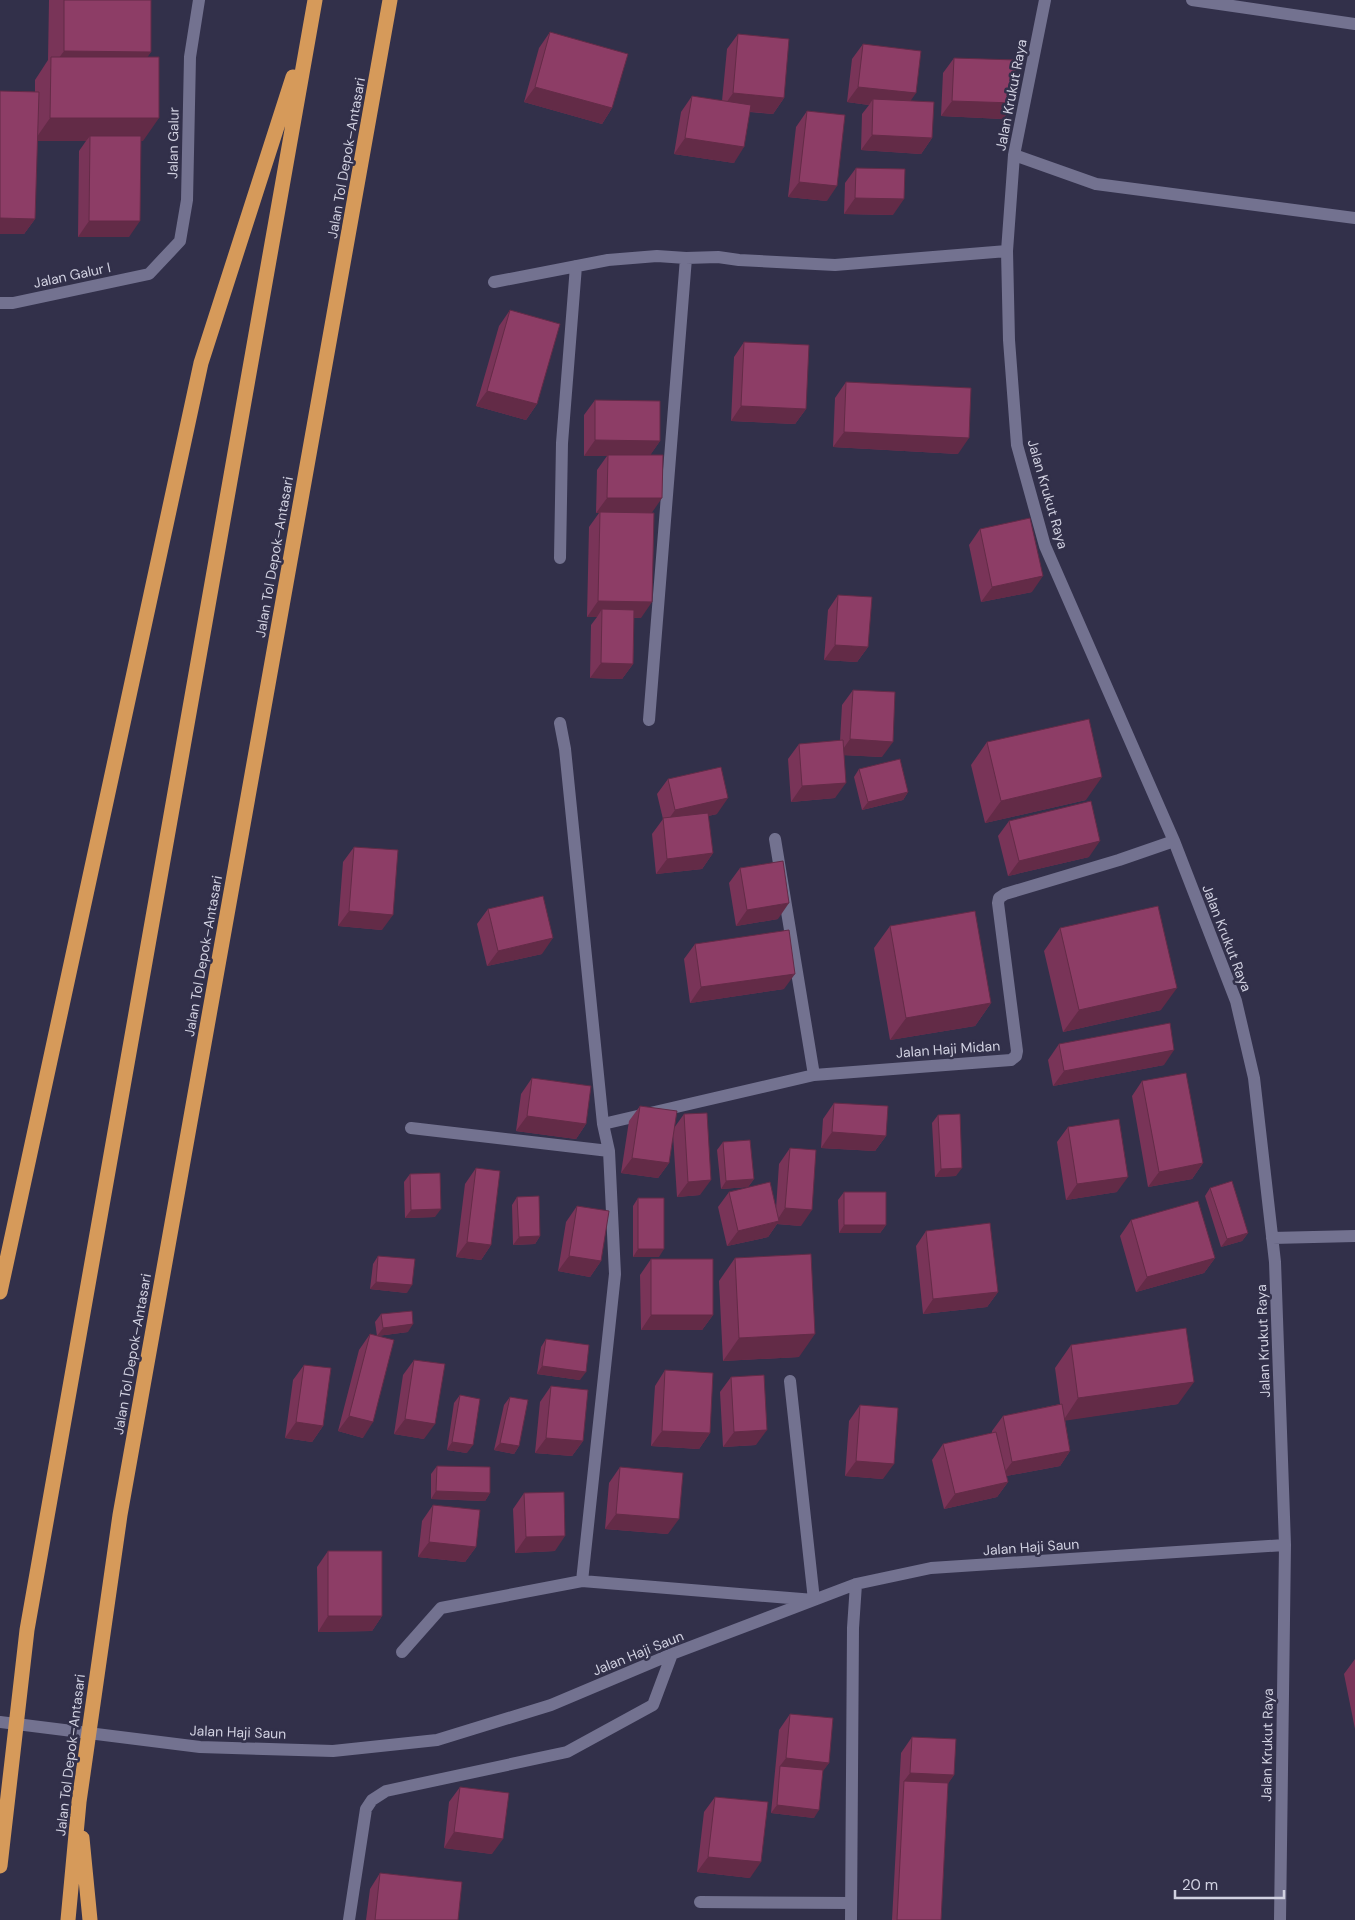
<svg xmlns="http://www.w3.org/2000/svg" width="1355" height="1920" font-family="'DM Sans',sans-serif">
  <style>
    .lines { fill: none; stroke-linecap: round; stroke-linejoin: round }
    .minor { stroke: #737290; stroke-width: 12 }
    .highway { stroke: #d69a5a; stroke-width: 15 }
    .wall { fill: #793458 }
    .shaded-wall { fill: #632b47 }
    .building { fill: #8d3d66; stroke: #632b47 }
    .labels { text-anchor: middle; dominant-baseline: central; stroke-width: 5; stroke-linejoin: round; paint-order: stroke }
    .street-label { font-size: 14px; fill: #d1d1e1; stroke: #32304a }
  </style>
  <rect width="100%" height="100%" fill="#32304a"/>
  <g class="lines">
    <path class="minor" d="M 1045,0 L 1014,155 L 1007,251 L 1009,340 L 1017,445 L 1045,546 L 1174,841 L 1236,1001 L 1254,1078 L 1275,1262 L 1285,1545 L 1280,1920
      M 1192,0 L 1355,24
      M 1014,155 L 1096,184 L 1355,218
      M 494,282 L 608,260 L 657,256 L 686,258 L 718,257 L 739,260 L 835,265 L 1007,251
      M 0,303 L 13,303 L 149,274 L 180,241 L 187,200 L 190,57 L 199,0
      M 560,558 L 562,443 L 576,266
      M 649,720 L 686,258
      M 560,723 L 565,749 L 603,1124 L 609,1151 L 615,1274 L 582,1581
      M 775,839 L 814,1075
      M 603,1124 L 814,1075 L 1011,1060 L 1016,1056 L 1017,1051 L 998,903 L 999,898 L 1005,894 L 1119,860 L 1174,841
      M 411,1128 L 609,1151
      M 1272,1238 L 1355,1236
      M 402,1652 L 441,1608 L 582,1581 L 814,1600 L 790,1381
      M 0,1722 L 200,1747 L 333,1751 L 437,1740 L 551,1705 L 672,1654 L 856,1584 L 931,1568 L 1285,1545
      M 700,1902 L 851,1903
      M 349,1920 L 366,1809 L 372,1800 L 386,1791 L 567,1752 L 653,1705 L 672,1654
      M 851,1920 L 853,1628 L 856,1584"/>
    <path class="highway" d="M 0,1292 L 201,363 L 293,77
      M 82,1838 L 90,1920
      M 0,1866 L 27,1630 L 315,0
      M 68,1920 L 79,1802 L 120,1515 L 390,0"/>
  </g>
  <path class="wall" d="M 49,0 L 151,0 L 151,52 L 147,57 L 143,141 L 141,141 L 129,237 L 78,237 L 79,151 L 86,141 L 37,141 L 35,219 L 24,234 L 0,234 L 0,91 L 35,92 L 35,80 L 48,60 Z
    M 550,32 L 612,108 L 602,124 L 524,102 L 539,48 Z
    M 738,34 L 784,98 L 773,114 L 750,112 L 734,163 L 674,154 L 681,112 L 692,96 L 722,101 L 727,49 Z
    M 863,44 L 911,101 L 932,138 L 921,154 L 861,150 L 862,114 L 869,105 L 847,102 L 852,59 Z
    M 954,58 L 1014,103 L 1003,119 L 941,116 L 943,73 Z
    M 807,111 L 827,201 L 788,197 L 796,127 Z
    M 856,168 L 893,215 L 844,214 L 845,183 Z
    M 510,310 L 537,404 L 526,420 L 476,406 L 499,326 Z
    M 744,342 L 806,409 L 795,424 L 731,421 L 734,357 Z
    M 846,382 L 958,454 L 833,447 L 835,398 Z
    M 595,400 L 660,441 L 650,455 L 652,513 L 641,618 L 634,618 L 633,664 L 622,679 L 590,678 L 591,625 L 597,617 L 587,617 L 589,527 L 599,513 L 596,513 L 597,470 L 607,456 L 584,456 L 584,415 Z
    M 980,529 L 1032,592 L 981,602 L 969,545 Z
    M 838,595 L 868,647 L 857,662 L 824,660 L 828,610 Z
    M 853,690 L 882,757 L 844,755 L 835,798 L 791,802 L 788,759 L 799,744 L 840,741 L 842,705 Z
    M 987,742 L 1086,800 L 985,823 L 971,765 Z
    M 859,769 L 908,792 L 903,800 L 862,810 L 854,777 Z
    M 668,779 L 717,814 L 708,816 L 713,853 L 702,869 L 656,874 L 652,834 L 663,819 L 657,794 Z
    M 1009,821 L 1089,857 L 1008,876 L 998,836 Z
    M 354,847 L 382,930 L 338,926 L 343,862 Z
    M 740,868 L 778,919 L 736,926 L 729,883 Z
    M 488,909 L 542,954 L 487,966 L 477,924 Z
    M 890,926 L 991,1003 L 975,1026 L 890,1040 L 874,948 Z
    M 1060,928 L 1161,1010 L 1063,1032 L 1044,951 Z
    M 695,944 L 784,989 L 690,1003 L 684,959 Z
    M 1059,1044 L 1164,1065 L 1053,1086 L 1048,1060 Z
    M 532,1078 L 586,1124 L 576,1139 L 516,1131 L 521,1094 Z
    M 1142,1081 L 1203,1163 L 1192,1179 L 1148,1187 L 1132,1096 Z
    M 834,1103 L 886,1136 L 875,1151 L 821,1148 L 823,1119 Z
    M 640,1106 L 674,1128 L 684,1114 L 700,1195 L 677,1197 L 673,1135 L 669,1163 L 658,1178 L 621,1173 L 629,1121 Z
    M 938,1115 L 956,1176 L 935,1177 L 932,1123 Z
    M 1068,1127 L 1117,1192 L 1066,1200 L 1057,1142 Z
    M 723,1142 L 754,1179 L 748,1187 L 721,1189 L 717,1150 Z
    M 790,1148 L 801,1226 L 777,1224 L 768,1237 L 727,1246 L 718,1207 L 729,1192 L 776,1209 L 779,1164 Z
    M 476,1168 L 491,1245 L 481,1260 L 456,1257 L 465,1184 Z
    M 410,1174 L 435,1217 L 405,1218 L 404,1182 Z
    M 1210,1188 L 1248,1233 L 1242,1241 L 1221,1247 L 1205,1196 Z
    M 844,1192 L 886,1225 L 880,1233 L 839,1233 L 838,1200 Z
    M 517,1197 L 540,1236 L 535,1244 L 513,1245 L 512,1205 Z
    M 638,1198 L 659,1257 L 633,1257 L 633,1206 Z
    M 577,1206 L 601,1261 L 590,1277 L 558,1271 L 566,1222 Z
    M 1131,1220 L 1215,1258 L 1204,1273 L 1136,1292 L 1120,1236 Z
    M 926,1231 L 998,1292 L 987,1307 L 923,1314 L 916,1246 Z
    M 378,1256 L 407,1293 L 370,1289 L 373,1264 Z
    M 735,1258 L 799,1357 L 723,1361 L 719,1281 Z
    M 651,1259 L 713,1315 L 702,1330 L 641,1330 L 640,1275 Z
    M 381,1314 L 408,1332 L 377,1336 L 375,1322 Z
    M 370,1334 L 363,1438 L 338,1431 L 359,1350 Z
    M 546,1339 L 580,1380 L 537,1374 L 541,1347 Z
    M 1071,1345 L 1178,1404 L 1065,1420 L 1070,1451 L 1060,1466 L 1006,1476 L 1008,1482 L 997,1497 L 944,1509 L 932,1460 L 943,1444 L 992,1433 L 992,1431 L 1003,1416 L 1060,1404 L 1055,1368 Z
    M 414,1360 L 424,1439 L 394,1434 L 403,1375 Z
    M 304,1365 L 323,1426 L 312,1442 L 285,1438 L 293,1380 Z
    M 665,1370 L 710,1433 L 699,1449 L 651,1446 L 655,1386 Z
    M 731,1377 L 756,1445 L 723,1447 L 720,1392 Z
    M 551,1386 L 583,1441 L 572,1456 L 535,1453 L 540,1402 Z
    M 460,1395 L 467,1453 L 447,1450 L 454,1403 Z
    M 510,1397 L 519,1446 L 514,1454 L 494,1450 L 504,1405 Z
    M 860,1405 L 883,1479 L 845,1476 L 849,1421 Z
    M 437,1466 L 490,1493 L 485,1501 L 431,1499 L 431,1474 Z
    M 620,1467 L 668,1534 L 605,1529 L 609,1483 Z
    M 524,1493 L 555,1551 L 515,1553 L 513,1509 Z
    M 433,1505 L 476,1547 L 465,1562 L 418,1557 L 422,1521 Z
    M 328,1551 L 382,1616 L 372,1631 L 318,1632 L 317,1567 Z
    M 1355,1659 L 1355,1729 L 1344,1674 Z
    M 790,1714 L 829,1763 L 823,1770 L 814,1818 L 771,1813 L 779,1730 Z
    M 912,1737 L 954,1775 L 948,1783 L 941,1920 L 892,1920 L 901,1753 Z
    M 460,1787 L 492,1854 L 444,1848 L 449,1802 Z
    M 715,1797 L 750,1878 L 697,1872 L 704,1812 Z
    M 380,1873 L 458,1920 L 366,1920 L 370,1889 Z"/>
  <path class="shaded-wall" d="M 64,51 L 151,52 L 135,74 L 50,70 Z
    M 535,87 L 612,108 L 602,124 L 524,102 Z
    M 858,87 L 916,93 L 905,109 L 873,99 L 869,105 L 847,102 Z
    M 733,93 L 784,98 L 773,114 L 722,109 Z
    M 952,101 L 1014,103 L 1003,119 L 941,116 Z
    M 50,118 L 159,118 L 143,141 L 90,141 L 90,136 L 86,141 L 34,141 Z
    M 872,135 L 932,138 L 921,154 L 861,150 Z
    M 685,138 L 744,147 L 734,163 L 674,154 Z
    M 799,182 L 837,186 L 827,201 L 788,197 Z
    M 855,198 L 904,199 L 893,215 L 844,214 Z
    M 0,218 L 35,219 L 24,234 L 0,234 Z
    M 89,221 L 140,221 L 129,237 L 78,237 Z
    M 487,391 L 537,404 L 526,420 L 476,406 Z
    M 741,406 L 806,409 L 795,424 L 731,421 Z
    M 844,432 L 969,438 L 958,454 L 833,447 Z
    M 595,440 L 660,441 L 649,457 L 608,455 L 607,456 L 584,456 Z
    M 607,498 L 662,498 L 651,514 L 600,512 L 599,513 L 596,513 Z
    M 1043,576 L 1032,592 L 981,602 L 992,587 Z
    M 598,601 L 652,602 L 641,618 L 602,617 L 602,609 L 597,617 L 587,617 Z
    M 835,645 L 868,647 L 857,662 L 824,660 Z
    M 601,663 L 633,664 L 622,679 L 590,678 Z
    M 850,739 L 893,742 L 882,757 L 839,755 Z
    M 1102,777 L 1086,800 L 985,823 L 1001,801 Z
    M 846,783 L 835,798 L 791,802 L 802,786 Z
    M 908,792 L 903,800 L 862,810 L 868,802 Z
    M 728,798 L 717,814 L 664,826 L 675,810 Z
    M 1100,841 L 1089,857 L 1008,876 L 1019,861 Z
    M 713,853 L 702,869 L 656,874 L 667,859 Z
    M 789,903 L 778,919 L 736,926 L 747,910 Z
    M 349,911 L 393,915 L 382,930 L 338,926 Z
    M 553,938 L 542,954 L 487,966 L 498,951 Z
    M 795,974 L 784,989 L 690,1003 L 701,987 Z
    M 1177,988 L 1161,1010 L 1063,1032 L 1079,1010 Z
    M 991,1003 L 975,1026 L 890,1040 L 906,1018 Z
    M 1174,1050 L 1164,1065 L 1053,1086 L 1064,1071 Z
    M 527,1116 L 586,1124 L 576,1139 L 516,1131 Z
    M 832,1132 L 886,1136 L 875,1151 L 821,1148 Z
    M 632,1158 L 669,1163 L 658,1178 L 621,1173 Z
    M 1203,1163 L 1192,1179 L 1148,1187 L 1159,1172 Z
    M 962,1168 L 956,1176 L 935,1177 L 941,1169 Z
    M 1128,1177 L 1117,1192 L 1066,1200 L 1077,1184 Z
    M 754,1179 L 748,1187 L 721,1189 L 726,1181 Z
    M 711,1180 L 700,1195 L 677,1197 L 688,1182 Z
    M 785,1208 L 812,1210 L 801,1226 L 777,1224 L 768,1237 L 727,1246 L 738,1231 L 776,1222 Z
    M 441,1209 L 435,1217 L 405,1218 L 411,1210 Z
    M 844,1225 L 886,1225 L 880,1233 L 839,1233 Z
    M 1248,1233 L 1242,1241 L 1221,1247 L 1227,1239 Z
    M 540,1236 L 535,1244 L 513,1245 L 519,1237 Z
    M 467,1242 L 491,1245 L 481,1260 L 456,1257 Z
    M 638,1249 L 664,1249 L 659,1257 L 633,1257 Z
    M 569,1256 L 601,1261 L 590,1277 L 558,1271 Z
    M 1215,1258 L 1204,1273 L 1136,1292 L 1147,1277 Z
    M 376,1282 L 412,1285 L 407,1293 L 370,1289 Z
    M 998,1292 L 987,1307 L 923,1314 L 933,1299 Z
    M 651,1315 L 713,1315 L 702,1330 L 641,1330 Z
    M 413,1324 L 408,1332 L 377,1336 L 383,1328 Z
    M 815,1334 L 799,1357 L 723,1361 L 739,1338 Z
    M 542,1366 L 586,1372 L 580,1380 L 537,1374 Z
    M 1194,1382 L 1178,1404 L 1063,1421 L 1078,1398 Z
    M 349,1416 L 373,1422 L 363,1438 L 338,1431 Z
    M 405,1419 L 435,1424 L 424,1439 L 394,1434 Z
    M 296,1422 L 323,1426 L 312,1442 L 285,1438 Z
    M 767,1430 L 756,1445 L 723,1447 L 734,1432 Z
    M 662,1431 L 710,1433 L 699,1449 L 651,1446 Z
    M 546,1438 L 583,1441 L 572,1456 L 535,1453 Z
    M 452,1442 L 473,1445 L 467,1453 L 447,1450 Z
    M 500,1443 L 519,1446 L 514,1454 L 494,1450 Z
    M 1070,1451 L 1060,1466 L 1001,1477 L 1012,1462 Z
    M 856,1461 L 894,1464 L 883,1479 L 845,1476 Z
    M 1008,1482 L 997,1497 L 944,1509 L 955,1494 Z
    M 436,1491 L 490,1493 L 485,1501 L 431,1499 Z
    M 616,1514 L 679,1519 L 668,1534 L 605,1529 Z
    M 565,1536 L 555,1551 L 515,1553 L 526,1537 Z
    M 429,1542 L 476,1547 L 465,1562 L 418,1557 Z
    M 328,1616 L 382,1616 L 372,1631 L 318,1632 Z
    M 786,1758 L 829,1763 L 818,1778 L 780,1766 Z
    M 910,1773 L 954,1775 L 943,1791 L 904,1781 Z
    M 777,1805 L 819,1810 L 814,1818 L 771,1813 Z
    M 454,1832 L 503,1839 L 492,1854 L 444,1848 Z
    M 708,1857 L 761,1862 L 750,1878 L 697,1872 Z"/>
  <path class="building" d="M 64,0 L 151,0 L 151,52 L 64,51 Z
    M 550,32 L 628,54 L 612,108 L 535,87 Z
    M 738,34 L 789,39 L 784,98 L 733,93 Z
    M 863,44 L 921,51 L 916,93 L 858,87 Z
    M 51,57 L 159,57 L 159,118 L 50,118 Z
    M 954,58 L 1016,60 L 1014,103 L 952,101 Z
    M 0,91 L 39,92 L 35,219 L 0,218 Z
    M 692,96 L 751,105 L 744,147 L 685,138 Z
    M 873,99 L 934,102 L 932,138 L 872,135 Z
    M 807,111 L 845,115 L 837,186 L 799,182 Z
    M 90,136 L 141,136 L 140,221 L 89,221 Z
    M 856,168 L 905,169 L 904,199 L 855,198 Z
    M 510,310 L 560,324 L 537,404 L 487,391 Z
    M 744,342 L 809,345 L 806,409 L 741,406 Z
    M 846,382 L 971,388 L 969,438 L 844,432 Z
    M 595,400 L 660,401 L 660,441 L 595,440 Z
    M 608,455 L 663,455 L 662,498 L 607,498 Z
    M 600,512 L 654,513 L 652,602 L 598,601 Z
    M 1030,518 L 1043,576 L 992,587 L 980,529 Z
    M 838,595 L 872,597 L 868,647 L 835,645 Z
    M 602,609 L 634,610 L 633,664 L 601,663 Z
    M 853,690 L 895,692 L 893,742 L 850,739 Z
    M 1089,719 L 1102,777 L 1001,801 L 987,742 Z
    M 843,740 L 846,783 L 802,786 L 799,744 Z
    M 900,759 L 908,792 L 868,802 L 859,769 Z
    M 721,767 L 728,798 L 675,810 L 668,779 Z
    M 1091,801 L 1100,841 L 1019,861 L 1009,821 Z
    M 708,813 L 713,853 L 667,859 L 663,818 Z
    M 354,847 L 398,850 L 393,915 L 349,911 Z
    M 783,861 L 789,903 L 747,910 L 740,868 Z
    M 543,896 L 553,938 L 498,951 L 488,909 Z
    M 1158,906 L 1177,988 L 1079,1010 L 1060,928 Z
    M 975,911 L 991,1003 L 906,1018 L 890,926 Z
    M 789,930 L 795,974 L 701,987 L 695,944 Z
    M 1170,1023 L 1174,1050 L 1064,1071 L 1059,1044 Z
    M 1186,1073 L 1203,1163 L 1159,1172 L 1142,1081 Z
    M 532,1078 L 591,1086 L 586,1124 L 527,1116 Z
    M 834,1103 L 888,1106 L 886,1136 L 832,1132 Z
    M 640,1106 L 677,1111 L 669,1163 L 632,1158 Z
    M 707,1113 L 711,1180 L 688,1182 L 684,1114 Z
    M 960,1114 L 962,1168 L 941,1169 L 938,1115 Z
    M 1119,1119 L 1128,1177 L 1077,1184 L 1068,1127 Z
    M 750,1140 L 754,1179 L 726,1181 L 723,1142 Z
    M 790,1148 L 816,1150 L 812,1210 L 785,1208 Z
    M 476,1168 L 500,1171 L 491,1245 L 467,1242 Z
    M 440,1173 L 441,1209 L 411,1210 L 410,1174 Z
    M 1232,1181 L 1248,1233 L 1227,1239 L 1210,1188 Z
    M 770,1182 L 779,1221 L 738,1231 L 729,1192 Z
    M 844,1192 L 886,1192 L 886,1225 L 844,1225 Z
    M 539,1196 L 540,1236 L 519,1237 L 517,1197 Z
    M 638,1198 L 664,1198 L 664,1249 L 638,1249 Z
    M 1198,1201 L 1215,1258 L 1147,1277 L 1131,1220 Z
    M 577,1206 L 609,1211 L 601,1261 L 569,1256 Z
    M 990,1223 L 998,1292 L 933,1299 L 926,1231 Z
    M 811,1254 L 815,1334 L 739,1338 L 735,1258 Z
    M 378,1256 L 415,1259 L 412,1285 L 376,1282 Z
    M 651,1259 L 713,1259 L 713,1315 L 651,1315 Z
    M 412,1311 L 413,1324 L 383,1328 L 381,1314 Z
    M 1186,1328 L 1194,1382 L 1078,1398 L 1071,1345 Z
    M 370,1334 L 394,1340 L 373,1422 L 349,1416 Z
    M 546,1339 L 589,1345 L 586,1372 L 542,1366 Z
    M 414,1360 L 445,1364 L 435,1424 L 405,1419 Z
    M 304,1365 L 331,1368 L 323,1426 L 296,1422 Z
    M 665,1370 L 713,1373 L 710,1433 L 662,1431 Z
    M 764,1375 L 767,1430 L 734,1432 L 731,1377 Z
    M 551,1386 L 588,1390 L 583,1441 L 546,1438 Z
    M 460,1395 L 480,1399 L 473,1445 L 452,1442 Z
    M 510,1397 L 528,1400 L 519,1446 L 500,1443 Z
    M 1062,1404 L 1070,1451 L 1012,1462 L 1003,1416 Z
    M 860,1405 L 898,1408 L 894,1464 L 856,1461 Z
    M 996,1432 L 1008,1482 L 955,1494 L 943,1444 Z
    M 437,1466 L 490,1467 L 490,1493 L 436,1491 Z
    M 620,1467 L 683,1473 L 679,1519 L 616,1514 Z
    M 564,1492 L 565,1536 L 526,1537 L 524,1493 Z
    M 433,1505 L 480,1510 L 476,1547 L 429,1542 Z
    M 328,1551 L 382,1551 L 382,1616 L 328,1616 Z
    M 790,1714 L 833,1718 L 829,1763 L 786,1758 Z
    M 912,1737 L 956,1739 L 954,1775 L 910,1773 Z
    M 780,1766 L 823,1770 L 819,1810 L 777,1805 Z
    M 904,1781 L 948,1783 L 941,1920 L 897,1920 Z
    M 460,1787 L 509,1793 L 503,1839 L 454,1832 Z
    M 715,1797 L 768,1802 L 761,1862 L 708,1857 Z
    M 380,1873 L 462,1882 L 458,1920 L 375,1920 Z"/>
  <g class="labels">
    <g class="street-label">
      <text transform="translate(1011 95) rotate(-79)">Jalan Krukut Raya</text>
      <text transform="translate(173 143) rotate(-89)">Jalan Galur</text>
      <text transform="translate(346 158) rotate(-80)">Jalan Tol Depok–Antasari</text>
      <text transform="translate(72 275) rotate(-12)">Jalan Galur I</text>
      <text transform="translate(1048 494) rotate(74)">Jalan Krukut Raya</text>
      <text transform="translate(274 557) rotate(-80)">Jalan Tol Depok–Antasari</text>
      <text transform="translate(1227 938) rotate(69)">Jalan Krukut Raya</text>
      <text transform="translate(203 956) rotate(-80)">Jalan Tol Depok–Antasari</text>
      <text transform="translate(948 1049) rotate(-4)">Jalan Haji Midan</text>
      <text transform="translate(1263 1341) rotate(-92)">Jalan Krukut Raya</text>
      <text transform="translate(132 1354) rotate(-80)">Jalan Tol Depok–Antasari</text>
      <text transform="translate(1031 1547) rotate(-4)">Jalan Haji Saun</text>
      <text transform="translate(638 1653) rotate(-22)">Jalan Haji Saun</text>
      <text transform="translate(238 1732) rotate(2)">Jalan Haji Saun</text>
      <text transform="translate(1267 1745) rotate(-89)">Jalan Krukut Raya</text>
      <text transform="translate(70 1755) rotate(-83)">Jalan Tol Depok–Antasari</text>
    </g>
  </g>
  <path d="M1175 1890v8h109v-8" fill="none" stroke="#d1d1e1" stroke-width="2.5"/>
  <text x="1182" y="1890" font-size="15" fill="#d1d1e1" stroke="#32304a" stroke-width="4" paint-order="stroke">20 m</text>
</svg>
